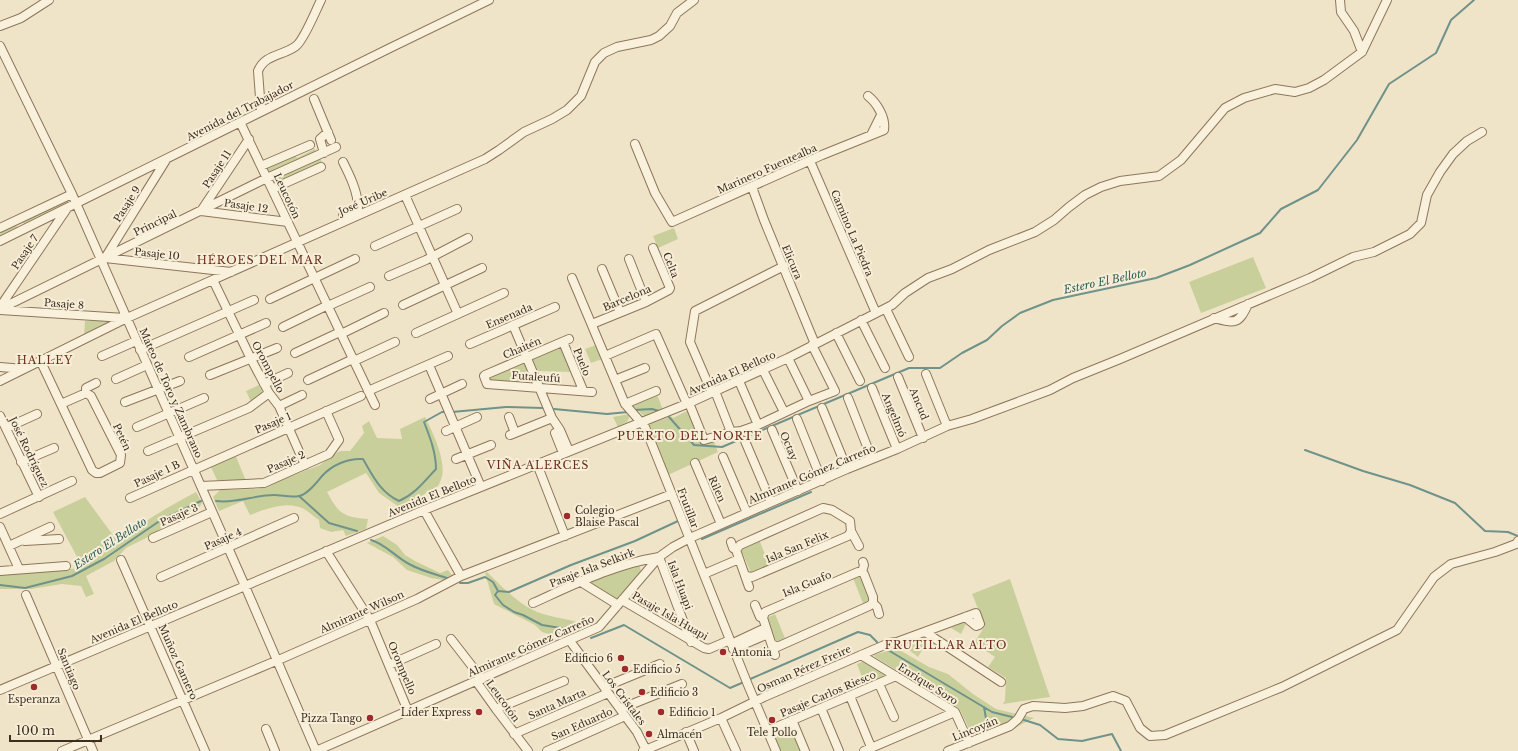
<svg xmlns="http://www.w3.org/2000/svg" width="1518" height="751" font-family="'Libre Baskerville',serif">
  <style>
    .green { fill: #c9cf9b }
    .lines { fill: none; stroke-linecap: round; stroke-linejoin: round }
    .stream { stroke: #6f938a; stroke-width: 2 }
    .minor-casing { stroke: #8d765c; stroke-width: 10 }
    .minor { stroke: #faf1dc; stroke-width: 8 }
    .poi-dot { fill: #9e2a2b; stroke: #f7eed8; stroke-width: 1.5 }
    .labels { text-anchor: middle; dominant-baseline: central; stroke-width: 4; stroke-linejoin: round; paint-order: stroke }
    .street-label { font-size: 10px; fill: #3d2e20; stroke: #f7eed8 }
    .poi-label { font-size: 10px; fill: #3d2e20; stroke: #f7eed8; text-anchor: start }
    .neighbourhood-label { font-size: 11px; letter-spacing: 1px; fill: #6b2e1e; stroke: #f7eed8 }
    .water-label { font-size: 11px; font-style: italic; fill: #2f5d5a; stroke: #f7eed8 }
  </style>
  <rect width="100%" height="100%" fill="#f0e4c8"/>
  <path class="green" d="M 315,149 L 317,153 L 272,173 L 268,171 L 267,168 L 295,155 L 297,158 Z
    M 320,158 L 323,164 L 275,184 L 274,179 Z
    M 67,200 L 71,202 L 25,226 L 22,221 Z
    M 15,225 L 18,227 L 17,230 L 0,239 L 0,232 Z
    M 674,228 L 678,239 L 658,248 L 653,236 Z
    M 1253,257 L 1266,288 L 1201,313 L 1189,282 Z
    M 85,321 L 111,321 L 84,336 Z
    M 596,345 L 602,359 L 591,363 L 585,349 Z
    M 561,347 L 571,372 L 538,371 L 532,358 Z
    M 524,362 L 533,383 L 489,381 L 488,376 Z
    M 259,385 L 263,393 L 251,402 L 246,391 Z
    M 657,395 L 660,402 L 663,410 L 645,417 L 631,404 Z
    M 687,411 L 689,412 L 703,443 L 713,439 L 718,452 L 668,475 L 648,425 L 671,416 L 673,418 Z
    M 629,414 L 630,416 L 627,422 L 618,427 L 613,417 Z
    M 425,417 C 433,433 449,465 440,482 C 438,489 431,489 426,493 C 417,500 411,505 399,507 L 379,493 L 366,473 L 327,492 C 339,514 343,517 368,519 L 366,529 L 346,536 L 343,530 L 331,532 L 320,528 L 319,520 C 314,517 309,512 304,509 C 287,500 266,509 250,515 L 243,501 L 219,511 L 213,497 L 220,490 L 256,489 L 268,487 L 278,481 L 320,465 L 333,455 L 340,451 L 350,451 L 364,433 L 362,426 L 369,421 L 377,438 L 402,439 L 400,429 Z
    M 235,454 L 246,481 L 217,480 L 210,465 Z
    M 196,492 L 202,503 L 199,508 L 170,521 L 154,534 L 126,548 L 114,561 L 86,576 L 94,594 L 86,597 L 81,586 L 62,584 L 31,589 L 0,589 L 0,574 L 83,568 L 53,512 L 85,497 L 118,542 C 142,522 169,506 196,492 Z
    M 383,536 L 397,545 L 405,555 L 415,561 L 440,573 L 448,570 L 452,575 L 443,580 L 431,578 L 407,570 L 393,557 L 367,543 Z
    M 759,539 L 769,565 L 751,573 L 740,547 Z
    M 639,564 L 641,571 L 617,599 L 589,582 Z
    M 487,572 C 503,588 524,610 547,615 C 557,618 567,619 577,622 L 571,632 L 559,637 L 542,632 L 535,625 L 494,604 L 485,573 Z
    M 859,575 L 862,576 L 871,601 L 864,606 L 853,578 Z
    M 1010,579 L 1050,697 L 1003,704 L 1005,700 L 1006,678 L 988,667 L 995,657 L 974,643 L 985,626 L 972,594 Z
    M 775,614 L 785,638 L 776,642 L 767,618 Z
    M 964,622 L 966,624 L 961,634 L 951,628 Z
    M 923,639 L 927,642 L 918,657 L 904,646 Z
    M 896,648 L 929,667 L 948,674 L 973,694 L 996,709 L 1034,718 L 1016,727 L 1008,723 L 983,735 L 978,734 L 972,735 L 959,708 L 875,657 L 874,655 Z
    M 864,661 L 887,676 L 865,685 L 857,664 Z
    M 790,724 L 801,751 L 781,751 L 773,731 Z"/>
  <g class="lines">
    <path class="stream" d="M 554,409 L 607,414 L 628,412
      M 634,410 L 652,409 L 659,411
      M 452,412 L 506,407 L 543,408
      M 669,417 L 694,445 L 722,447 L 909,368 L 940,368 L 962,353 L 987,340 L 1002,326 L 1020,313 L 1053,300 L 1156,278 L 1190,265 L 1260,233 L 1281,209 L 1318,190 L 1357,140 L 1389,84 L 1436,53 L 1451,20 L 1474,0
      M 1305,450 L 1363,471 L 1410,485 L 1455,503 L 1485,531 L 1508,532 L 1518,536
      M 299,496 L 329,523 L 357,531
      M 216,501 C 236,504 254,495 274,495 C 282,495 291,498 299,496 C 308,494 316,483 322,476 C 332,465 348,458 363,459 C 373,476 380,492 399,501 C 415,494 424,482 436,469 C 436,453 430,437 424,422 L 442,412 L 446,412
      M 702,539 L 811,492
      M 371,540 C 386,544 396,558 411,565 C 422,571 435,574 447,578
      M 460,583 L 468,583 L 485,577 L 493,582 L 498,591 L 495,595 L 503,605 L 514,612 L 523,615 L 542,625 L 573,630
      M 0,585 L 25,588 L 72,576 L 104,559 L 161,520 L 201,501
      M 498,591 L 509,592 L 571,565 L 635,541 L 678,521
      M 591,638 L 624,625 L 730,688 L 744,682
      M 888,650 L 992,712 L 1012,717
      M 748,680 L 858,632 L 870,635 L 877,642
      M 984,707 L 988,730
      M 1024,720 L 1040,725 L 1058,739 L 1082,741 L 1112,734 L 1121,751"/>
    <defs>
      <path id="minor" d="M 1340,0 L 1341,12 L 1354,31 L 1362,52
        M 0,26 L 21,18 L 49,0
        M 0,46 L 72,194 L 245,586 L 316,751
        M 314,99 L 331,140
        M 261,111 L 258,71 C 265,54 283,56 296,46 C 304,40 316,10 321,0
        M 240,122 L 375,405
        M 871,135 L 881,115
        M 249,139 L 201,211 L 288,222
        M 635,144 L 655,193 L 672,222 L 822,155 L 884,130 C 886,118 877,103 868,96
        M 324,153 L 320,139 L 328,132
        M 166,160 L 105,258 L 231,272
        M 810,161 L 876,313
        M 343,162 C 350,176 358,192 358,208 L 343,216 L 345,221
        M 261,166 L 310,145
        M 752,187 L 764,220 L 815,344
        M 272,189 L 321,167
        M 405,195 L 458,314
        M 0,228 L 72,194
        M 0,241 L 390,48 L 489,0
        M 375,246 L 457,209
        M 629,259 L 646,302
        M 602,269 L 620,312
        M 389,276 L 426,260 L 468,238
        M 572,278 L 625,404 L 645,427 L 748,685 L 776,751
        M 213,280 L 251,359 L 269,393 L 279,406 L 305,465
        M 270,299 L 355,259
        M 403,305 L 482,268
        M 328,306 L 370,287
        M 0,307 L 66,210
        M 0,309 L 267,178 L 336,147
        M 886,309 L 909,357
        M 0,310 L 125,318
        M 1214,318 C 1235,324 1239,324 1248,304
        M 861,320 L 885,368
        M 592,324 L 646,302 L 669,290 L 670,288 L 653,248
        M 513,325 L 552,418 L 560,430 L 569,451
        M 283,327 L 328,305
        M 416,333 L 504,293
        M 836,333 L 860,381
        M 341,334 L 384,313
        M 569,339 L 485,375 L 484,376 L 487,384 L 592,392
        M 563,342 L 583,390
        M 470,344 L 555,307
        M 140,350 L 254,300
        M 295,353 L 340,332
        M 102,356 L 136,341
        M 605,356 L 656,334 L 687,404
        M 189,357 L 266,323
        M 788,358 L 809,401
        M 354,361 L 395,342
        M 41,362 L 92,470 L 96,473 L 100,473 L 120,463 L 121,455 L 91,396 L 86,393 L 61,404
        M 429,365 L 481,487
        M 0,367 L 24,369
        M 763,370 L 784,412
        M 926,374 L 947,426
        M 210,375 L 277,348
        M 898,377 L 923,438
        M 116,379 L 147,365
        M 308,380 L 353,359
        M 615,380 L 645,368
        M 0,381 L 127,318 L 485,159 L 499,150 L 524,132 L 552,119 L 567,110 L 581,96 L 595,62 L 604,53 L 617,47 L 651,40 L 659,36 L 670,26 L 677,13 L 694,0
        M 739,381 L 758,425
        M 264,384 L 288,373
        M 872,388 L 897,449
        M 368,391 L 448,356
        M 715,391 L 731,432
        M 86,393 L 86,388 L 96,383
        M 712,393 L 690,342 L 695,311 L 784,266
        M 848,398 L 872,459
        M 430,399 L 462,384
        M 125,402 L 180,381
        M 689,403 L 704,440 L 731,432 L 741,431 L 758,425 L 809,401 L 835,391 L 812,345
        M 625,404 L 656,391
        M 279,406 L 302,395
        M 822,408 L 847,469
        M 0,416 L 39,497
        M 509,417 L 515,433
        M 797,419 L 822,481
        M 137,427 L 204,398
        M 6,428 L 37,414
        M 772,430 L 798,491
        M 446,431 L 477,417
        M 555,433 L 563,453
        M 510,435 L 552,418
        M 745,441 L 771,502
        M 148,451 L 249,408 L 269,393
        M 723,457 L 747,513
        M 456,459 L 491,445
        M 21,462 L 54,448
        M 695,463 L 721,524
        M 537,464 L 565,536
        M 201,486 L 264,483 L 329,454 L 339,440 L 326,411
        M 130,498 L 361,396
        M 424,510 L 461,576
        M 0,514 L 72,481
        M 0,527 L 19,569
        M 153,538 L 212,512
        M 25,541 L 59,539
        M 731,542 L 733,548 L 736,550 L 749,587
        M 9,546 L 50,527
        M 736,550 L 740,545 L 823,508 L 832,510 L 850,521 L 851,531 L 859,546
        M 326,551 L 370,620 L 408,711
        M 121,560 L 205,751
        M 863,562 L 864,565 L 862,572 L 864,574 L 873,597 L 873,603 L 877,607 L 879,614
        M 0,571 L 66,566
        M 704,574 L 739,559
        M 746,576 L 752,577 L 848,536 L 851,531
        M 161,577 L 294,518
        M 581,582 L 618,605
        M 26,595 L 93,751
        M 622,600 L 704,648 L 709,649 L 730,640
        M 533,603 C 573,585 615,564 659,557 L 691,642
        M 755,605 L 760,617 L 763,618 L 775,655
        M 763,618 L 765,612 L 858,572 L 862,572
        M 925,632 L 1001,682
        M 451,639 L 482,679
        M 570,641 L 637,732 L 646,750
        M 731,644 L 765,628
        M 772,644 L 777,647 L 869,606 L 873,603
        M 733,649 L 768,634
        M 861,655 L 955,712 L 969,743
        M 389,665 L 436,644
        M 476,681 L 496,709 L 528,751
        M 879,684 L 894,717
        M 604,687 L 660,664
        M 0,690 L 424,510 L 689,403 L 788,358 L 892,305 L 905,293 L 928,278 L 952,269 L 989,250 L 1035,232 L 1054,220 L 1069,207 L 1085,195 L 1101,187 L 1120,181 L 1159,176 L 1181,160 L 1225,108 L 1244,98 L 1275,89 L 1295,92 L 1309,88 L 1324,80 L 1362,52 L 1387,0
        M 850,696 L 871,747
        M 821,708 L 839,751
        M 496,709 L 564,681
        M 620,709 L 682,684
        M 721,718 L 736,751
        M 792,720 L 805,751
        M 266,729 L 275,751
        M 767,731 L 896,676
        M 686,732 L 694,751
        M 514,734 L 608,693
        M 62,751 L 283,658 L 417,599 L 461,576 L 672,494
        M 316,751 L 599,627 L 659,557 L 673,547 L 690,538 L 847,469 L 897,449 L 947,426 L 972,419 L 1050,390 L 1073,378 L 1120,359 L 1310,278 L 1353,257 L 1374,252 L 1410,234 L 1421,223 L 1427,195 L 1440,172 L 1453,154 L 1467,141 L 1482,132
        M 547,751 L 625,716
        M 643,751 L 721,718 L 764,697 L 889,643 L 897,642 L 965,617 L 976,613 L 980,624 L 979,625 L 976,626 L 965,617
        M 864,751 L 955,712
        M 948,751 L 1010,726 L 1018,719 L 1024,709 L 1033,706 L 1065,708 L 1083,706 L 1113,696 L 1126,701 L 1140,728 L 1150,736 L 1165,735 L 1282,687 L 1397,630 L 1434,577 L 1451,564 L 1495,552 L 1516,544 L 1518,541"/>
    </defs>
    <use href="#minor" class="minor-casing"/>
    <use href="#minor" class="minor"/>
  </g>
  <g class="poi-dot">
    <circle cx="567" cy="516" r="4"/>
    <circle cx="723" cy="652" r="4"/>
    <circle cx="621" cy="658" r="4"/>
    <circle cx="625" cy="669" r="4"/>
    <circle cx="34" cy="687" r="4"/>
    <circle cx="642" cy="692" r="4"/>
    <circle cx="479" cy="712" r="4"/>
    <circle cx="661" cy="712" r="4"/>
    <circle cx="370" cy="718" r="4"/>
    <circle cx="772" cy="720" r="4"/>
    <circle cx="649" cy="734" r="4"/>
  </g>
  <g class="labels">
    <g class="street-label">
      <text transform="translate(240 111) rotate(-27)">Avenida del Trabajador</text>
      <text transform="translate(217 169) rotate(-57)">Pasaje 11</text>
      <text transform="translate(767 169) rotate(-24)">Marinero Fuentealba</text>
      <text transform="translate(287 196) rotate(65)">Leucotón</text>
      <text transform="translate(363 202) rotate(-23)">José Uribe</text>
      <text transform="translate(127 204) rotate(-58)">Pasaje 9</text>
      <text transform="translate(246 206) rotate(8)">Pasaje 12</text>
      <text transform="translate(155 223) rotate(-26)">Principal</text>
      <text transform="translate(852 233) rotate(67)">Camino La Piedra</text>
      <text transform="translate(25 252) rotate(-56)">Pasaje 7</text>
      <text transform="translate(157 254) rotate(6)">Pasaje 10</text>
      <text transform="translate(792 262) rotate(67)">Elicura</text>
      <text transform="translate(671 265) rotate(68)">Celta</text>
      <text transform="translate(627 298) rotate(-23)">Barcelona</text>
      <text transform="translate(64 304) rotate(4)">Pasaje 8</text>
      <text transform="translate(509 316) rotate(-23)">Ensenada</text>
      <text transform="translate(522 348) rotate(-23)">Chaitén</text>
      <text transform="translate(582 362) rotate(68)">Puelo</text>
      <text transform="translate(268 367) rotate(62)">Orompello</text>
      <text transform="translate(732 373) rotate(-24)">Avenida El Belloto</text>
      <text transform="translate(536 377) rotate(4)">Futaleufú</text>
      <text transform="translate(171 393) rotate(66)">Mateo de Toro y Zambrano</text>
      <text transform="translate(919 404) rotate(68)">Ancud</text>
      <text transform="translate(894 415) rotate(67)">Angelmó</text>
      <text transform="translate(273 423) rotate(-23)">Pasaje 1</text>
      <text transform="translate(122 437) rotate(65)">Petén</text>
      <text transform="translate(789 446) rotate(67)">Octay</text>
      <text transform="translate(29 452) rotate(64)">José Rodríguez</text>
      <text transform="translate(286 462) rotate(-24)">Pasaje 2</text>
      <text transform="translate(157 474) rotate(-25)">Pasaje 1 B</text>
      <text transform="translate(812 474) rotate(-23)">Almirante Gómez Carreño</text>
      <text transform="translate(717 489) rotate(66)">Rilen</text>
      <text transform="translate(432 496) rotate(-22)">Avenida El Belloto</text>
      <text transform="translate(688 508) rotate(69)">Frutillar</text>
      <text transform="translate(179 515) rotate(-24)">Pasaje 3</text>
      <text transform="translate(223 539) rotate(-24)">Pasaje 4</text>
      <text transform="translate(797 547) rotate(-23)">Isla San Felix</text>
      <text transform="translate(592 568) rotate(-21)">Pasaje Isla Selkirk</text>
      <text transform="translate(807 584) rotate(-23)">Isla Guafo</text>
      <text transform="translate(680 585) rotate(69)">Isla Huapi</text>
      <text transform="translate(362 612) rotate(-24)">Almirante Wilson</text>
      <text transform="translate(670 616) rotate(30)">Pasaje Isla Huapi</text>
      <text transform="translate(134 622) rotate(-23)">Avenida El Belloto</text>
      <text transform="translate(531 646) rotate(-24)">Almirante Gómez Carreño</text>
      <text transform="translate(178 662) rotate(66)">Muñoz Gamero</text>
      <text transform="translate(402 668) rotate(67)">Orompello</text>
      <text transform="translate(69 669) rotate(67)">Santiago</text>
      <text transform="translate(804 669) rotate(-24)">Osman Pérez Freire</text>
      <text transform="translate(928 684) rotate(32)">Enrique Soro</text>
      <text transform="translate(828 694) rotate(-23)">Pasaje Carlos Riesco</text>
      <text transform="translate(624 698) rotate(53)">Los Cristales</text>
      <text transform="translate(503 701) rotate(54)">Leucotón</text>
      <text transform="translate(557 704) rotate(-24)">Santa Marta</text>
      <text transform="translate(582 724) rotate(-24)">San Eduardo</text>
      <text transform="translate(975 729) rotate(-22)">Lincoyán</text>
    </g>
    <g class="poi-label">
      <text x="575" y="510">Colegio<tspan x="575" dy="12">Blaise Pascal</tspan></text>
      <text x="731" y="652">Antonia</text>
      <text x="613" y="658" text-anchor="end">Edificio 6</text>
      <text x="633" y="669">Edificio 5</text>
      <text x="650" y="692">Edificio 3</text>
      <text x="34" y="699" text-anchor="middle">Esperanza</text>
      <text x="471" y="712" text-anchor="end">Líder Express</text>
      <text x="669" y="712">Edificio 1</text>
      <text x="362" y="718" text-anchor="end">Pizza Tango</text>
      <text x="772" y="732" text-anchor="middle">Tele Pollo</text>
      <text x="657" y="734">Almacén</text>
    </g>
    <g class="neighbourhood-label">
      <text x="260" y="260">HÉROES DEL MAR</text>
      <text x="45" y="360">HALLEY</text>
      <text x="690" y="436">PUERTO DEL NORTE</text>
      <text x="538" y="465">VIÑA ALERCES</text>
      <text x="946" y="645">FRUTILLAR ALTO</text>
    </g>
    <g class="water-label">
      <text transform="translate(1105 281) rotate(-12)">Estero El Belloto</text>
      <text transform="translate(110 543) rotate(-33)">Estero El Belloto</text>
    </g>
  </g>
  <path d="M10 735v6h91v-6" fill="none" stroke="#3d2e20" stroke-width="2"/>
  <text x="16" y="735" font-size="12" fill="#3d2e20" stroke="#f7eed8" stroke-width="3" paint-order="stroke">100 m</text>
</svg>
